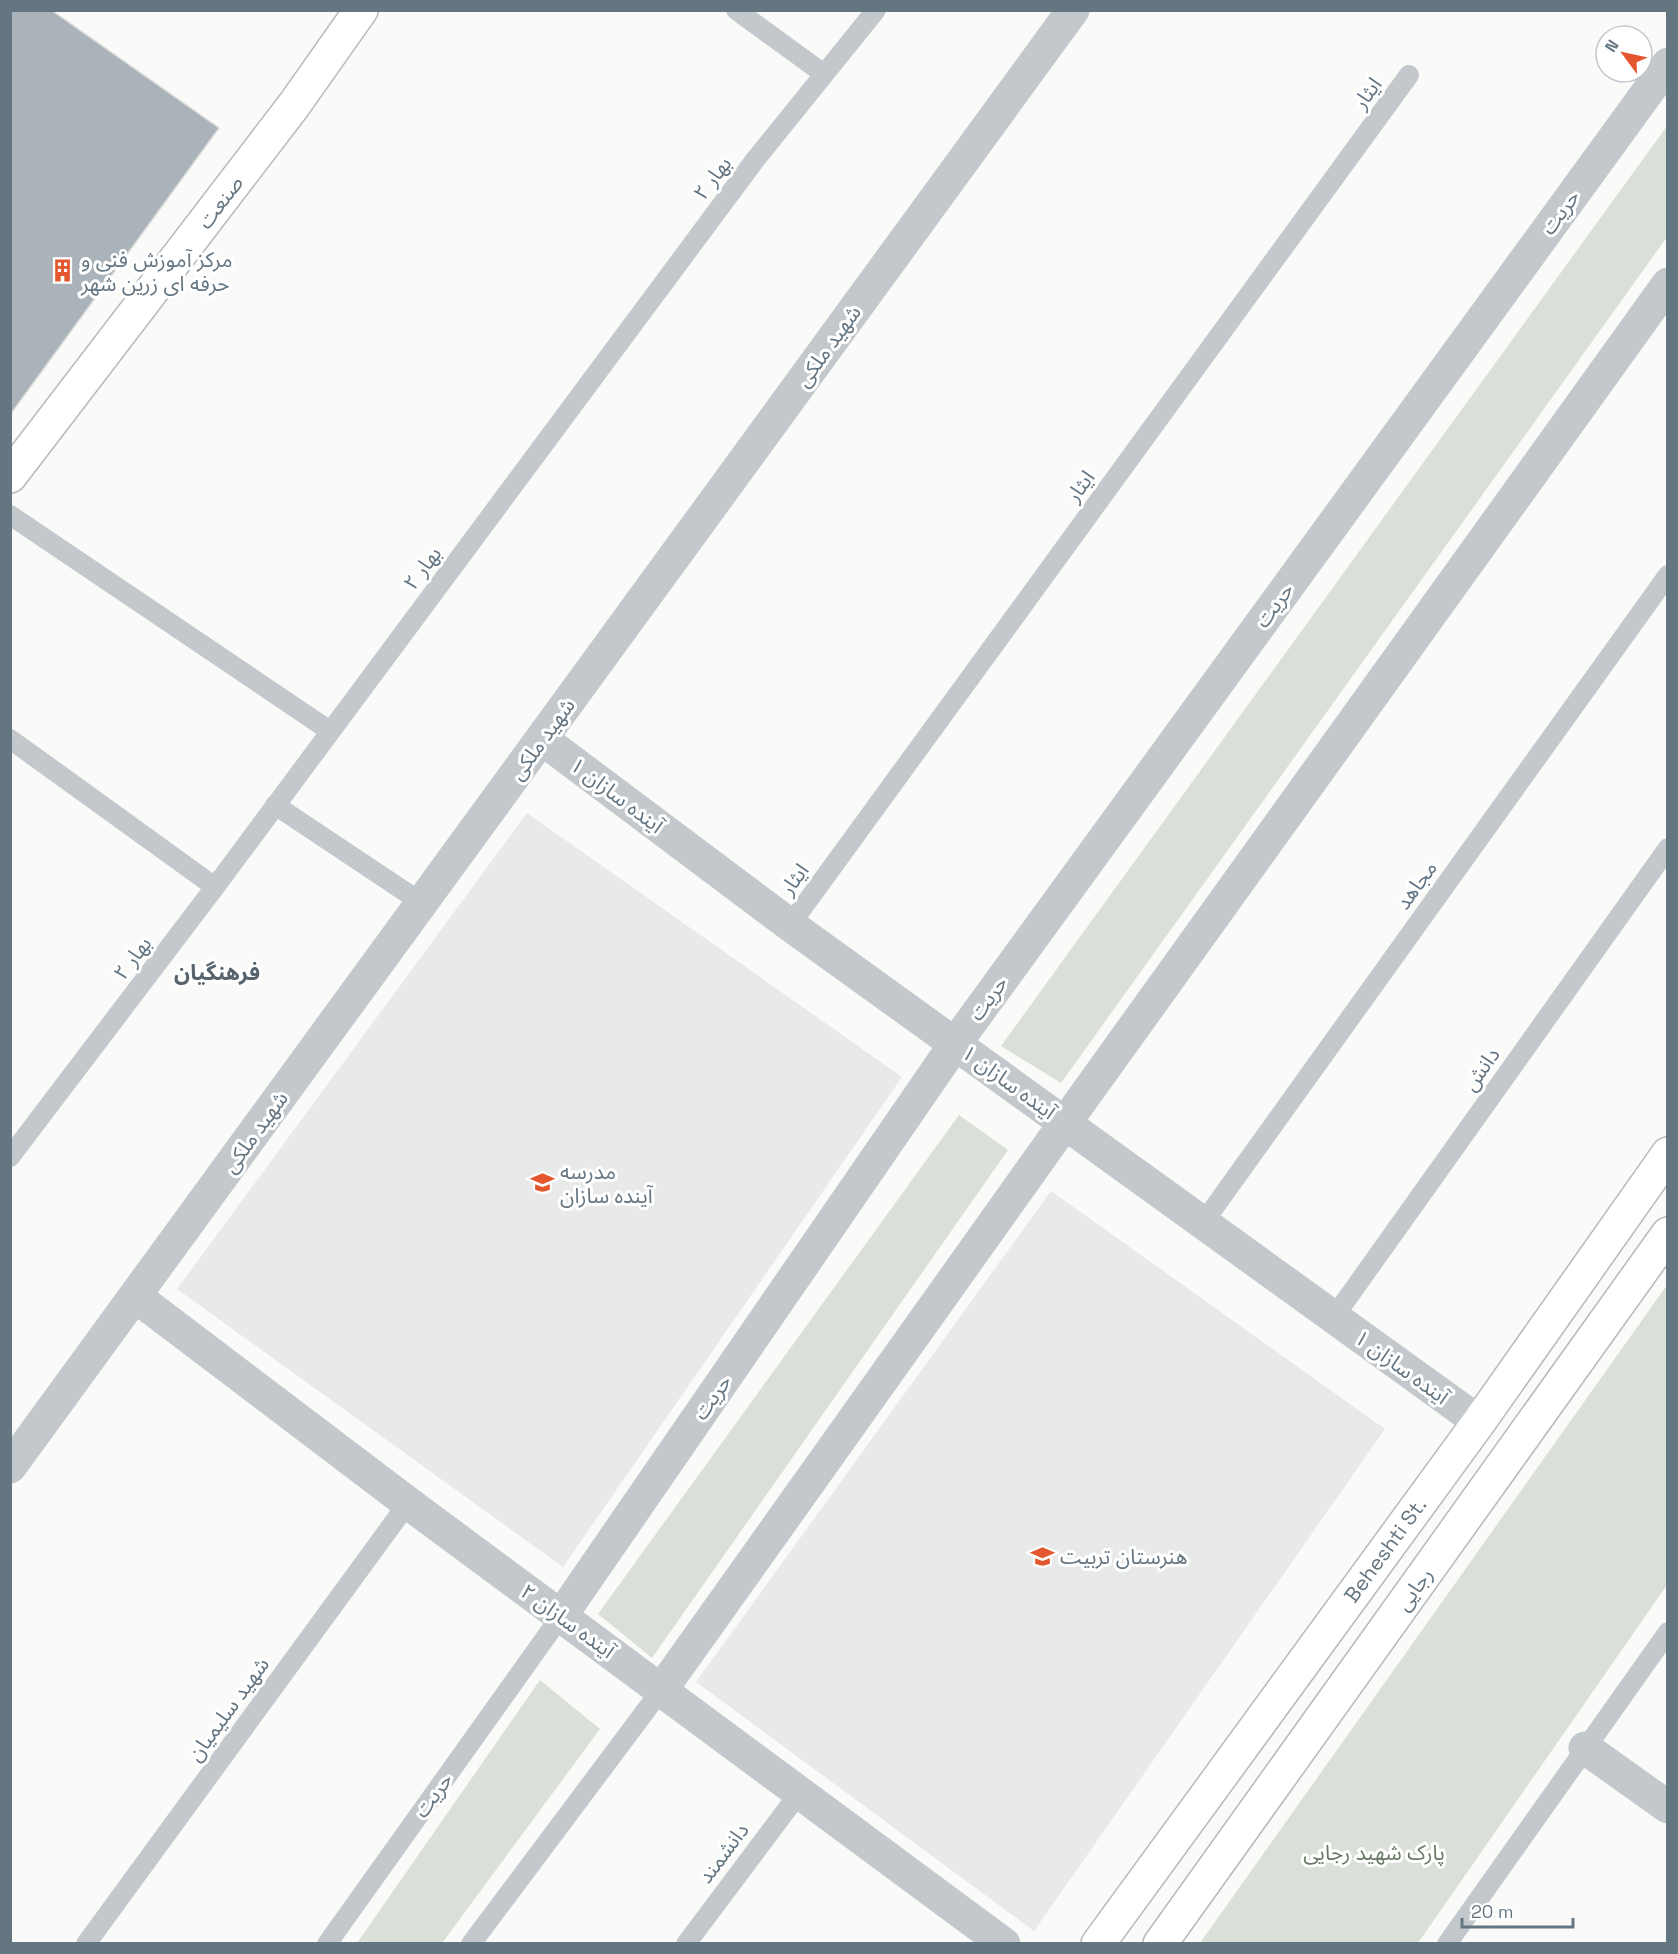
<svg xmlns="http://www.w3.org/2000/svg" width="1678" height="1954" font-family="'Space Grotesk','Noto Sans Arabic',sans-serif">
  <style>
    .built { fill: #e8e9e9 }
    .green { fill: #dadfd7 }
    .building { fill: #aab3b9; stroke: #dcdcda; stroke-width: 1.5 }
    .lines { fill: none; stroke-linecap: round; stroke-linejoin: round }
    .secondary-casing { stroke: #b3babf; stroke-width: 36 }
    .lane { stroke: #c3c8cc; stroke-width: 20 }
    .street { stroke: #c3c8cc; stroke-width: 33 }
    .secondary { stroke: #fff; stroke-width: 33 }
    .labels { text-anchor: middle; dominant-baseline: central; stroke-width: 6; stroke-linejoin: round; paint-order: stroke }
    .street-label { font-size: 21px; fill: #657683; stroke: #fff }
    .poi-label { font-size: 21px; fill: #657683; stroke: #fff; text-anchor: start }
    .park-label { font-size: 21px; fill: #687a64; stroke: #fff }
    .neighbourhood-label { font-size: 22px; font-weight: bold; fill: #57646e; stroke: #fff }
  </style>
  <rect width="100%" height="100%" fill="#fafaf8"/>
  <path class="built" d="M 527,813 L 902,1077 L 563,1567 L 177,1289 Z
    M 1051,1191 L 1385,1429 L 1034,1931 L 696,1682 Z"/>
  <path class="green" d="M 1667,126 L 1667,237 L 1061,1083 L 1001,1046 Z
    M 959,1115 L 1008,1150 L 652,1658 L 598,1614 Z
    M 1667,1285 L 1667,1585 L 1418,1943 L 1200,1943 Z
    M 540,1680 L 600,1729 L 442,1943 L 357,1943 Z"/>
  <path class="building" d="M 10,10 L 51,10 L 219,128 L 10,415 Z"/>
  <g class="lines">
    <defs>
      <path id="secondary" d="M 10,476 L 294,105 L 361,10
        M 1098,1944 L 1479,1422 L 1668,1154
        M 1160,1944 L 1668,1234"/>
    </defs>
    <use href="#secondary" class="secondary-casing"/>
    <path class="lane" d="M 736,10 L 824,74
      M 10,515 L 330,731
      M 10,739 L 215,887
      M 275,805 L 422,903
      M 790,925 L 1409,75
      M 10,1157 L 215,887 L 755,160 L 876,10
      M 1203,1223 L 1668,575
      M 1334,1317 L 1668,848
      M 86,1944 L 408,1503
      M 327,1944 L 561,1616
      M 471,1944 L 662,1689
      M 686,1944 L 800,1792
      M 1447,1944 L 1668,1632"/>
    <path class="street" d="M 542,739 L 790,925 L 1479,1422
      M 135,1296 L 408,1503 L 1004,1944
      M 10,1467 L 1073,10
      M 561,1616 L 955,1044 L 1668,64
      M 662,1689 L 1065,1123 L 1668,284
      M 1585,1748 L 1668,1807"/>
    <use href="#secondary" class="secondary"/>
  </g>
  <defs>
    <symbol id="building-bare" viewBox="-9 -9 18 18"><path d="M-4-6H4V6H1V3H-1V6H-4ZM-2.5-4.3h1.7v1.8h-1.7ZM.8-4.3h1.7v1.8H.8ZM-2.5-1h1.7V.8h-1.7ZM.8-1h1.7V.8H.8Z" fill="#e4572e" stroke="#fff" stroke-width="2.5" paint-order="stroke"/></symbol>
    <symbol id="school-bare" viewBox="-9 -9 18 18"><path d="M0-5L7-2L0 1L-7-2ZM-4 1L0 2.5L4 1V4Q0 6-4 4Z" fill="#e4572e" stroke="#fff" stroke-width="2.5" paint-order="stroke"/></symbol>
  </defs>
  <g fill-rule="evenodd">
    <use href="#building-bare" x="46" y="254" width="33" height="33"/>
    <use href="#school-bare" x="526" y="1166" width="33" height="33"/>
    <use href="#school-bare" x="1026" y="1540" width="33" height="33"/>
  </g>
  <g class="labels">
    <g class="street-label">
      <text transform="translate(1367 93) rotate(-54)">ایثار</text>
      <text transform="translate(712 178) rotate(-53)">بهار ۲</text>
      <text transform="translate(220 202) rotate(-53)">صنعت</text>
      <text transform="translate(1560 212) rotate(-54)">حریت</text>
      <text transform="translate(828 346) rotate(-54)">شهید ملکی</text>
      <text transform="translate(1080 486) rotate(-54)">ایثار</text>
      <text transform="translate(422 568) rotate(-53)">بهار ۲</text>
      <text transform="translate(1274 605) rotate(-54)">حریت</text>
      <text transform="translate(542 739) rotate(-54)">شهید ملکی</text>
      <text transform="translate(617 795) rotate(37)">آینده سازان ۱</text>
      <text transform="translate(794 879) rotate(-54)">ایثار</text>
      <text transform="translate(1416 885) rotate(-54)">مجاهد</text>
      <text transform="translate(132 958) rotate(-53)">بهار ۲</text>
      <text transform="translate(988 998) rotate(-54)">حریت</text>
      <text transform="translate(1481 1069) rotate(-55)">دانش</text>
      <text transform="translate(1009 1082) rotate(36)">آینده سازان ۱</text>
      <text transform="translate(255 1132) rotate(-54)">شهید ملکی</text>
      <text transform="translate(1402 1367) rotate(36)">آینده سازان ۱</text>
      <text transform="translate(712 1397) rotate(-55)">حریت</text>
      <text transform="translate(1385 1550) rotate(-54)">Beheshti St.</text>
      <text transform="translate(1414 1589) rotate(-54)">رجایی</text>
      <text transform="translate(568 1621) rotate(36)">آینده سازان ۲</text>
      <text transform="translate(228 1709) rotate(-54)">شهید سلیمیان</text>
      <text transform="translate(433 1795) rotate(-54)">حریت</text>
      <text transform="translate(723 1853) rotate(-53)">دانشمند</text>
    </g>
    <g class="poi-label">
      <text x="81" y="259">مرکز آموزش فنی و<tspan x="81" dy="24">حرفه ای زرین شهر</tspan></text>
      <text x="560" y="1171">مدرسه<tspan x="560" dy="24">آینده سازان</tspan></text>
      <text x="1060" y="1556">هنرستان تربیت</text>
    </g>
    <g class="park-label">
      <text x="1374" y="1852">پارک شهید رجایی</text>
    </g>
    <g class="neighbourhood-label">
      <text x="217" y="972">فرهنگیان</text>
    </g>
  </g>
  <rect width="1678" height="1954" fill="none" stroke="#657683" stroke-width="24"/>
  <g transform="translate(1624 54) rotate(303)"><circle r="28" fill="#ffffff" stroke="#c1c8cd" stroke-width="1.5"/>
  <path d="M0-4.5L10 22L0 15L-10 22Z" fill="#e4572e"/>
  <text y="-9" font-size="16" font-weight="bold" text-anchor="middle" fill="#657683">N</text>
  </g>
  <path d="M1462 1918v9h111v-9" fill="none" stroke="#657683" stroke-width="3"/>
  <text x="1471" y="1918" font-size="18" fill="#657683" stroke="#ffffff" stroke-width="4.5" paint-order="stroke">20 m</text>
</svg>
